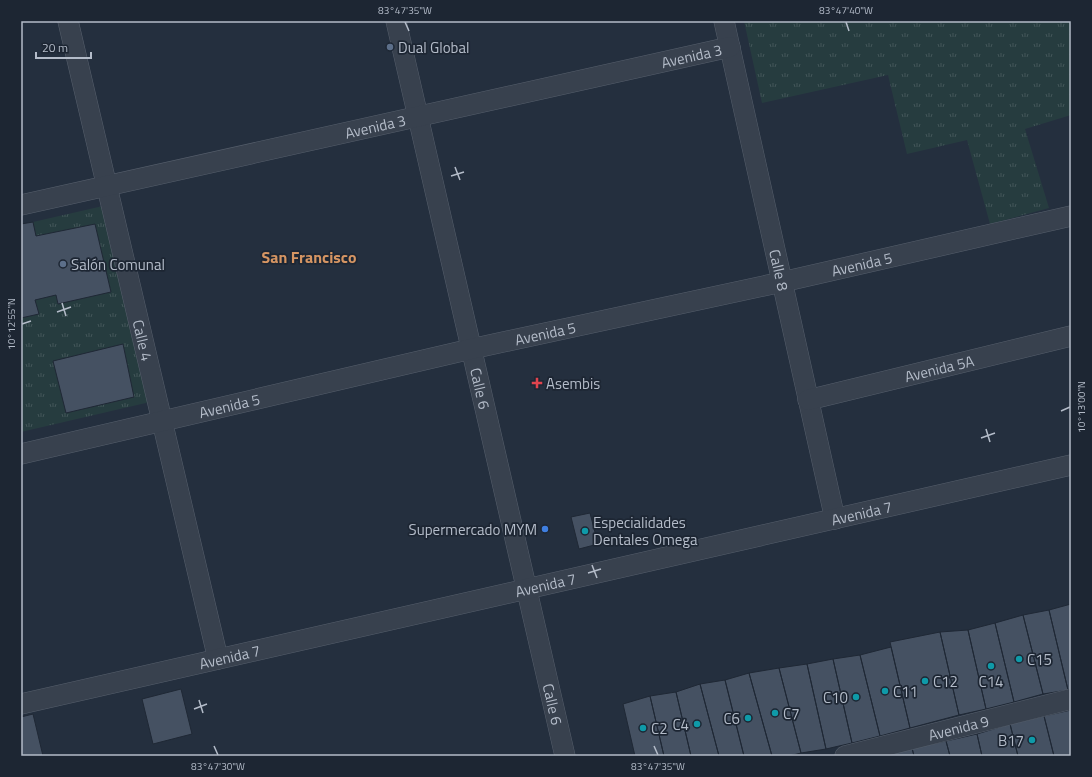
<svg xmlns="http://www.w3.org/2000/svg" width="1092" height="777" font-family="'Titillium Web',sans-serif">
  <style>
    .grass { fill: url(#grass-tufts); fill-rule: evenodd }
    .building { fill: #455162; stroke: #1f2835 }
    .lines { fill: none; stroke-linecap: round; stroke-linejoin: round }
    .minor-casing { stroke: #565f6c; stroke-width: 21 }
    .minor { stroke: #38414e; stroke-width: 20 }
    .ticks { fill: none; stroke: #b4bcc9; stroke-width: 1.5 }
    .service-dot { fill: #5c6f8a; stroke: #1d2633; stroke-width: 1.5 }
    .health-dot { fill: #e0444e; stroke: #1d2633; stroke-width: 1.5 }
    .shop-dot { fill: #3f7fe0; stroke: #1d2633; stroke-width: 1.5 }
    .culture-dot { fill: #0f9aa8; stroke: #1d2633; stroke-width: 1.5 }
    .labels { text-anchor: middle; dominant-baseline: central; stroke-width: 3.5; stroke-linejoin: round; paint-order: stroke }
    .poi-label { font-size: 15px; fill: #b4bcc9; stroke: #1d2633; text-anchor: start }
    .street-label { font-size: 15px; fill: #b4bcc9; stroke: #1d2633 }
    .neighbourhood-label { font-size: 16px; font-weight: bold; fill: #d59563; stroke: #1d2633 }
    .neatline { fill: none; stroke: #b4bcc9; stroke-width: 1.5 }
    .ticks-label { font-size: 10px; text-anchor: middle; fill: #b4bcc9 }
  </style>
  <defs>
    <pattern id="grass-tufts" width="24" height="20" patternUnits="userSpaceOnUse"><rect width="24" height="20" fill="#263c3f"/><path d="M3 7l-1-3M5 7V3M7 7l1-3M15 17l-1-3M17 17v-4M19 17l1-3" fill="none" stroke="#435659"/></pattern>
  </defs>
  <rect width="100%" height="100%" fill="#242f3e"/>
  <path class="grass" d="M 744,21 L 1071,21 L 1071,115 L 1025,129 L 1049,208 L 990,224 L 967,140 L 907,154 L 888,75 L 762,103 Z
    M 103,206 L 150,402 L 21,432 L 21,318 L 39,314 L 35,300 L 56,295 L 58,304 L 111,292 L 36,236 L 33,222 ZM 123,344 L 134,397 L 66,413 L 53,361 Z"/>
  <path class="building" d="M 33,222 L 36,236 L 95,224 L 111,292 L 58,304 L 56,295 L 35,300 L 39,314 L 21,318 L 21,224 Z
    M 123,344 L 134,397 L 66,413 L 53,361 Z
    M 590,513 L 598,544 L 579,549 L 571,517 Z
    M 1071,604 L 1071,689 L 1068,690 L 1049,610 Z
    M 1049,610 L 1068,690 L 1043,694 L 1023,615 Z
    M 1023,615 L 1043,694 L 1014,702 L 995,623 Z
    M 995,623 L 1014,702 L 986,709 L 968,630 Z
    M 968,630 L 986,709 L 959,715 L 940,632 Z
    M 940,632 L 959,715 L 910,728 L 890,642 Z
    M 891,647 L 910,728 L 880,736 L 860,655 Z
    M 860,655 L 880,736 L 852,743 L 833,659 Z
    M 833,659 L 852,743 L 826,749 L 807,664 Z
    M 807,664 L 826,749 L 801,753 L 779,668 Z
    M 779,668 L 801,753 L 789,756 L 772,756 L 749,673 Z
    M 749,673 L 772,756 L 744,756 L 725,680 Z
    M 725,680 L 744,756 L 719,756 L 700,684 Z
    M 700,684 L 719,756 L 691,756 L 676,692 Z
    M 181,689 L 192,734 L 153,744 L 142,699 Z
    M 676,692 L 691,756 L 664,756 L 650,696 Z
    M 650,696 L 664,756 L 635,756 L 623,704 Z
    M 1071,710 L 1071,756 L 1054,756 L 1044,716 Z
    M 33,714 L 43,756 L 21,756 L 21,717 Z
    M 1044,716 L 1054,756 L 1018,756 L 1010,724 Z
    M 1010,724 L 1018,756 L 982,756 L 977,734 Z
    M 977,734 L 982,756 L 950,756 L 946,741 Z
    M 946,741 L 950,756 L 914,756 L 912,748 Z
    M 912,748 L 914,756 L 883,756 Z"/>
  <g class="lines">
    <defs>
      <g id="minor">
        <path id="s1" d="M 68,21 L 218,659"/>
        <path id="s2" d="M 396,21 L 565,756"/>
        <path id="s3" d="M 724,21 L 835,519"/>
        <path id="s4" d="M 21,205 L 730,47"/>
        <path id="s5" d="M 808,400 L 1071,336"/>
        <path id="s6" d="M 21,454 L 471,349 L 782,282 L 1071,216"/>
        <path id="s7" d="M 21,704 L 1071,465"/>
        <path id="s8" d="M 845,756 L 1071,699"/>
      </g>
    </defs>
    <use href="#minor" class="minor-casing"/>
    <use href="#minor" class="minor"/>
  </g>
  <path class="ticks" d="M 405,22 L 409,31M 846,22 L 849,31M 455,167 L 460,180M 451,176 L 464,172M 62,303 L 66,316M 57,312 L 71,307M 22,324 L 31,321M 1061,411 L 1070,407M 986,429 L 990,442M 981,438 L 995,433M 592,565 L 597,578M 588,573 L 601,569M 199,700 L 203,713M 194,709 L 207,704M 214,746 L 218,755M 654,746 L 658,755"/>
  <g class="service-dot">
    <circle cx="390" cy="47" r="4"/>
    <circle cx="63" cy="264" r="4"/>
  </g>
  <path class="health-dot" d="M535 377h4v4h4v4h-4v4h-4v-4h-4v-4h4z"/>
  <circle class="shop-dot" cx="545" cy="529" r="4"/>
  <g class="culture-dot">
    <circle cx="585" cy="531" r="4"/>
    <circle cx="1019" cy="659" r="4"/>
    <circle cx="991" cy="666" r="4"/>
    <circle cx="925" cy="681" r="4"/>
    <circle cx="885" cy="691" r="4"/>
    <circle cx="856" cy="697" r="4"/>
    <circle cx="775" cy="713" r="4"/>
    <circle cx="748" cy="718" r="4"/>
    <circle cx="697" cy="724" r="4"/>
    <circle cx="643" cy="728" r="4"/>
    <circle cx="1032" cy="740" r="4"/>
  </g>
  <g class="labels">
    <g class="poi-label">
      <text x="398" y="47">Dual Global</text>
      <text x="71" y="264">Salón Comunal</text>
      <text x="546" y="383">Asembis</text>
      <text x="593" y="522">Especialidades<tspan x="593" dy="17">Dentales Omega</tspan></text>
      <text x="537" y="529" text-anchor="end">Supermercado MYM</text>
      <text x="1027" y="659">C15</text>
      <text x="933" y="681">C12</text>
      <text x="991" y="681" text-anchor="middle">C14</text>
      <text x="893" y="691">C11</text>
      <text x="848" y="697" text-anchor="end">C10</text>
      <text x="783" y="713">C7</text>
      <text x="740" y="718" text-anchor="end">C6</text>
      <text x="689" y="724" text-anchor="end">C4</text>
      <text x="651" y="728">C2</text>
      <text x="1024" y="740" text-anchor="end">B17</text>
    </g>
    <g class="street-label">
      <text stroke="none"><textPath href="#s4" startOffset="687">Avenida 3</textPath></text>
      <text stroke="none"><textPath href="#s4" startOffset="363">Avenida 3</textPath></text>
      <text stroke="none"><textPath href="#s6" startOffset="862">Avenida 5</textPath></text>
      <text stroke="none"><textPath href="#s3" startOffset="255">Calle 8</textPath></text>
      <text stroke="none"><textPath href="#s6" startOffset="538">Avenida 5</textPath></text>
      <text stroke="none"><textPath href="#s1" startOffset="328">Calle 4</textPath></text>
      <text stroke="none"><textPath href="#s5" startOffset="135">Avenida 5A</textPath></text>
      <text stroke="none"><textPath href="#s2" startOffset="377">Calle 6</textPath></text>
      <text stroke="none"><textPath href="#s6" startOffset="214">Avenida 5</textPath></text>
      <text stroke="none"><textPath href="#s7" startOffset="862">Avenida 7</textPath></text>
      <text stroke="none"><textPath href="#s7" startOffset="538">Avenida 7</textPath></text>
      <text stroke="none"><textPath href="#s7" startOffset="214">Avenida 7</textPath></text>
      <text stroke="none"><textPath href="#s2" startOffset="701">Calle 6</textPath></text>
      <text stroke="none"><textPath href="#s8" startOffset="117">Avenida 9</textPath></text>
    </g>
    <g class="neighbourhood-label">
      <text x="309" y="257">San Francisco</text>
    </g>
  </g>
  <rect width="1092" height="777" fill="none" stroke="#1d2633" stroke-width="44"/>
  <path d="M36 52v6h55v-6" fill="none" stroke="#b4bcc9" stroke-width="2"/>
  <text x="42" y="52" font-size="12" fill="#b4bcc9" stroke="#1d2633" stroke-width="3" paint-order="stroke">20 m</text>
  <rect x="22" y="22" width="1048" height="733" class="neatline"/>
  <g class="ticks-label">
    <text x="405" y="14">83°47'35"W</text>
    <text x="846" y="14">83°47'40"W</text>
    <text transform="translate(11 324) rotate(-90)" y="4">10°12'55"N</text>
    <text transform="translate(1081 407) rotate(-90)" y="4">10°13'00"N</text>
    <text x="218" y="770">83°47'30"W</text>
    <text x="658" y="770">83°47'35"W</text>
  </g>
</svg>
